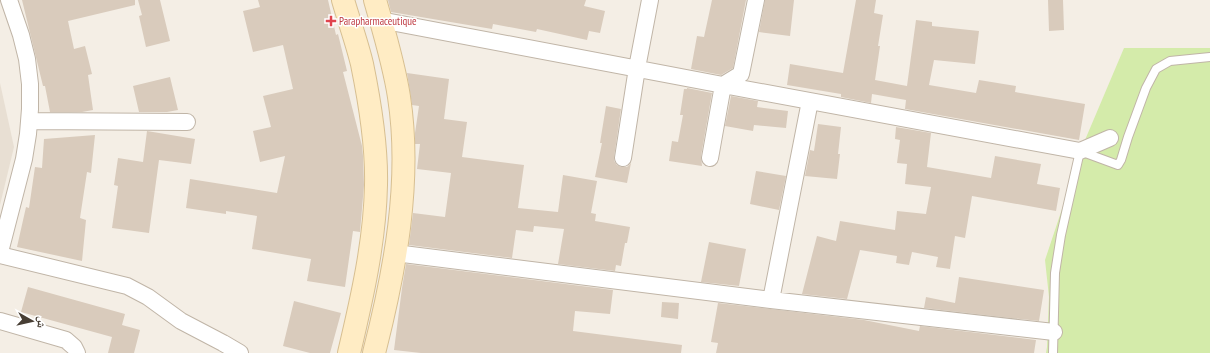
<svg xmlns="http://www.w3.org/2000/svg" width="1210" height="353" font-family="'PT Sans Narrow','Noto Naskh Arabic',sans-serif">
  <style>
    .residential { fill: #e8dfd3 }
    .green { fill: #d4ebaa }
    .building { fill: #d9cbbc }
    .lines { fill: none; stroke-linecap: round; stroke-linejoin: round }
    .lane-casing { stroke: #c0b5a7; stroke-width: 10 }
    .street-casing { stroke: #c0b5a7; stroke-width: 18 }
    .secondary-casing { stroke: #d7bf91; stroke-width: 24 }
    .lane { stroke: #fff; stroke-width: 8 }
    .street { stroke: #fff; stroke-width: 16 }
    .secondary { stroke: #ffecc4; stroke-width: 22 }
    .health-dot { fill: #e0444e; stroke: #fff; stroke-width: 1.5 }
    .labels { text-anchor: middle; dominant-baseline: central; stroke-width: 3; stroke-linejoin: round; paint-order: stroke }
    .health-label { font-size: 11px; fill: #be3a42; stroke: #fff; text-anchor: start }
  </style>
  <rect width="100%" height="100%" fill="#f4eee5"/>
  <path class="residential" d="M 0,83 L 14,147 L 0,205 Z"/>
  <path class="green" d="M 1124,48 L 1210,48 L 1210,353 L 1046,353 L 1047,347 L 1049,297 L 1045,260 L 1085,140 Z"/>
  <path class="building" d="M 22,0 L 135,0 L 135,5 L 68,21 L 74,49 L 85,46 L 92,74 L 88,75 L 93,110 L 82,112 L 50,112 L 45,86 L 43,86 Z
    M 138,0 L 160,0 L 170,41 L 146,47 L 139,16 L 142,15 Z
    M 258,0 L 328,0 L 336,35 L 338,34 L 347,71 L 343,72 L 362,146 L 363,156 L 364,185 L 360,232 L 353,231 L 345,287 L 307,281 L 311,259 L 252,249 L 257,216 L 226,211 L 226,214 L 186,208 L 190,179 L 277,193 L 285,156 L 260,162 L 253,131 L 271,127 L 263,96 L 293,89 L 283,45 L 253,52 L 243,11 L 260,7 Z
    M 388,0 L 586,0 L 584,6 L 605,11 L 600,33 L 589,31 L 587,40 L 537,29 L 536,32 L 493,24 L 492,29 L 391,12 Z
    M 712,0 L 746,0 L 733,68 L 721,75 L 691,69 L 697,36 L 704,37 Z
    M 765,0 L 794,0 L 790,36 L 759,32 Z
    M 856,0 L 876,0 L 874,13 L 883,15 L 878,46 L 880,46 L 875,80 L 907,86 L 916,20 L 932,22 L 932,26 L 979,31 L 975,64 L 934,60 L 929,85 L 976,93 L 979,80 L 1016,86 L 1015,92 L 1085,104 L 1079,140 L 905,109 L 906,100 L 872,94 L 871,103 L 841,97 L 841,94 L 787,85 L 790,64 L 843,73 Z
    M 1048,0 L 1063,0 L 1064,30 L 1049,31 Z
    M 407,73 L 449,79 L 444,119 L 467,122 L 462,157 L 524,165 L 518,208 L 558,212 L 563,175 L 597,181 L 591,213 L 596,214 L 595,221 L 630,227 L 627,243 L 625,243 L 621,266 L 616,265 L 615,271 L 558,264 L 564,229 L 534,226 L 533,232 L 516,230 L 512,258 L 409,245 L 413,213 L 445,217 L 451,173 L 417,169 L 420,144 L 415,144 L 415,133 L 419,106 L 412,105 Z
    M 170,77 L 178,110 L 167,112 L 139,112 L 133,86 Z
    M 687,88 L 712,93 L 701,156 L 702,166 L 669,161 L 672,141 L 678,142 L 683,115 L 680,115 L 684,89 L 687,89 Z
    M 731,96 L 758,101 L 757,107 L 788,111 L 786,128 L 754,125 L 753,131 L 725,126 Z
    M 606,106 L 621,109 L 614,157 L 614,161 L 617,165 L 621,167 L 627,167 L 631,163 L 627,183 L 595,177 L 602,143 L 600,143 Z
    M 818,124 L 841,127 L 838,154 L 840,154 L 837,179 L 805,176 L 810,150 L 814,151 Z
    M 896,127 L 931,133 L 927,167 L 991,178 L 995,156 L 1041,164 L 1037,184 L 1060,188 L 1056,211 L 972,196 L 965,238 L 955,236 L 950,269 L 936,267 L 938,257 L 912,252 L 909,265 L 896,263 L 897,256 L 860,250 L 847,299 L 802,294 L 817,236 L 836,241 L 840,221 L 895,230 L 897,211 L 926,214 L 931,187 L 905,184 L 907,164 L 897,163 L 900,140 L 895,139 Z
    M 147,131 L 195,139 L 191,164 L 159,160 L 149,233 L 112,228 L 118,186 L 114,185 L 118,158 L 143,162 Z
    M 95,135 L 91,173 L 87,172 L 80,218 L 86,220 L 82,261 L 17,247 L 26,207 L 29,208 L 35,167 L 42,168 L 44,139 Z
    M 756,171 L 786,176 L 779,210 L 750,204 Z
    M 709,242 L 746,249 L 739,286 L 701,282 Z
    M 406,264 L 613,290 L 610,314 L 575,311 L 573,331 L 682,345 L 681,353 L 421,353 L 394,350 L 402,288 Z
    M 959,277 L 1044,290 L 1039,321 L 924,308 L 926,297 L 955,303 Z
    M 28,287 L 125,314 L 122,325 L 140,330 L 134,353 L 108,353 L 112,337 L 21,312 Z
    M 294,301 L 341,313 L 330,353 L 310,353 L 283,346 Z
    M 662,302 L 679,303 L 678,319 L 661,317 Z
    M 718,303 L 864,320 L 919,331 L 920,326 L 1036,340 L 1034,353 L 716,353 L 718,343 L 711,342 Z"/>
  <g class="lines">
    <defs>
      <path id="lane" d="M 1053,353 L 1055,273 L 1061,235 L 1080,151 L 1118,165 L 1121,160 L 1128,137 L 1146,88 L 1156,69 L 1170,61 L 1210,57"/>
      <path id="street" d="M 380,20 L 723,85 L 1080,151 L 1110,138
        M 29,121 L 187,122
        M 623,158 L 637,68 L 650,0
        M 710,158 L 723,85 L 741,74 L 756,0
        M 0,252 L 24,159 L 28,134 L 30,109 L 30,84 L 27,59 L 21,35 L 9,0
        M 395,253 L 771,300 L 1054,332
        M 0,255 L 127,286 L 148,297 L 181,321 L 223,343 L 240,353
        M 771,300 L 810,101
        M 0,321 L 66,340 L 74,347 L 77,353"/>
      <path id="secondary" d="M 343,0 C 349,21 357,43 362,64 C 370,103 377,146 376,185 C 375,241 362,298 349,353
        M 374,353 C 395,271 412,181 399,97 C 394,64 384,32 375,0"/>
    </defs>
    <use href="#lane" class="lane-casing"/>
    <use href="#street" class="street-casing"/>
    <use href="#secondary" class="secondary-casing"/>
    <use href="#lane" class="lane"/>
    <use href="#street" class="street"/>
    <use href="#secondary" class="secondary"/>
  </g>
  <path class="health-dot" d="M329 15h4v4h4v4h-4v4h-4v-4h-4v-4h4z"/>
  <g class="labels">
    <g class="health-label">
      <text x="339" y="21">Parapharmaceutique</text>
    </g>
  </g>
  <g transform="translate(32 321) rotate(98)" stroke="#ffffff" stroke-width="3" paint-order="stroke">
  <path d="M0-3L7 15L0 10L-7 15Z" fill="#473e34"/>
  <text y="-6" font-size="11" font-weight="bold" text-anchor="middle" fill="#473e34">ش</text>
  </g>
</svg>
